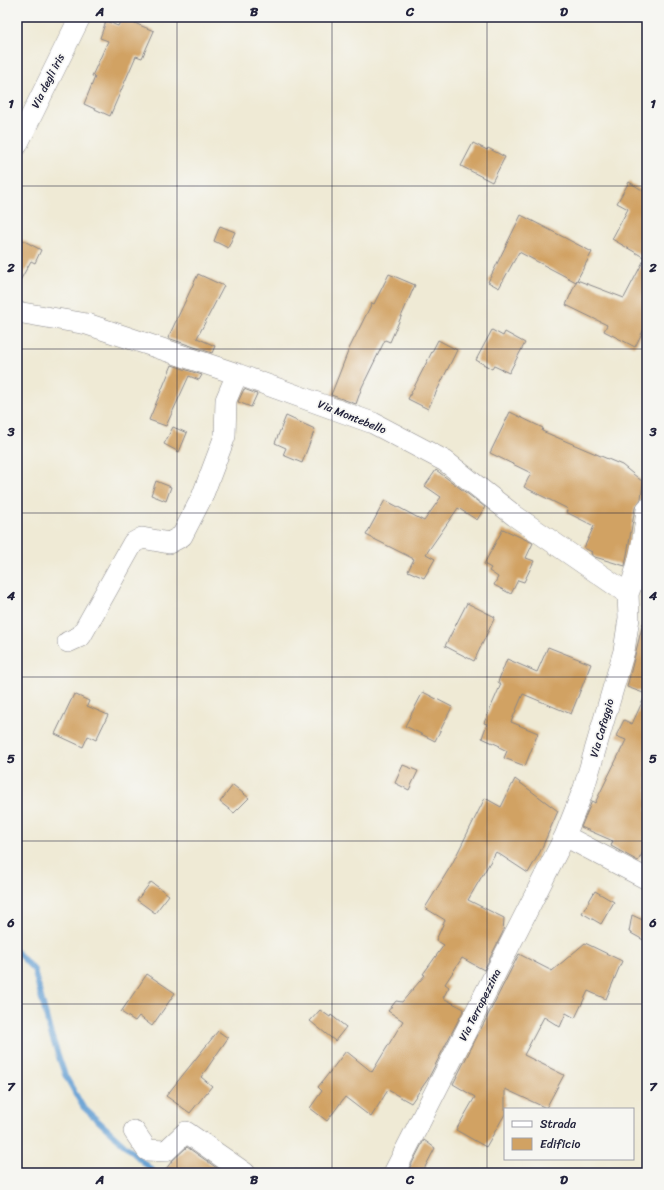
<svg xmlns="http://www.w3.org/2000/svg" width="664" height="1190" font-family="Sriracha,sans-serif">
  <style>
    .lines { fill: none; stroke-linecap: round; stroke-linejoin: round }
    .stream { stroke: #639fd3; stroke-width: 5.5 }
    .building { fill: #d1a263 }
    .street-casing { stroke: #888688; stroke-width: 22 }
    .street { stroke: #fff; stroke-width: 21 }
    .grid { fill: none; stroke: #22223b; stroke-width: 1; stroke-opacity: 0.55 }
    .labels { text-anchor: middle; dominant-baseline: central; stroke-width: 3.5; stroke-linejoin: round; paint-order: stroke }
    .street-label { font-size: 11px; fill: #22223b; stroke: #f6f6f2 }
    .neatline { fill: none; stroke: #22223b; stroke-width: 1.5 }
    .grid-label { font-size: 13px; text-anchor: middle; font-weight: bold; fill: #22223b }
  </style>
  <rect width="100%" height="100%" fill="#f6f6f2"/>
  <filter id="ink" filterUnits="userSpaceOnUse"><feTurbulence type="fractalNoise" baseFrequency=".025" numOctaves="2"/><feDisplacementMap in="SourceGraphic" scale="8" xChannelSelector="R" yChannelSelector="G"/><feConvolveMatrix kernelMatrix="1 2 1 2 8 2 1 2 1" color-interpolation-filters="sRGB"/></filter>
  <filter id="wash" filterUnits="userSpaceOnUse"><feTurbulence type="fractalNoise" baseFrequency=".012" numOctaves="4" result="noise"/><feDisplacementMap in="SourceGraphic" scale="16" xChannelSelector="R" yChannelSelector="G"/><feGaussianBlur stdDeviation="0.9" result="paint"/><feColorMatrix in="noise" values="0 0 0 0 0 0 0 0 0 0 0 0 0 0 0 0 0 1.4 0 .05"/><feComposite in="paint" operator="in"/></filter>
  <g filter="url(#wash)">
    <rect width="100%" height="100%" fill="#efead5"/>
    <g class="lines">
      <path class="stream" d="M 17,952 L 34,970 L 50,1031 L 65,1075 L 83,1107 L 153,1171"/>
    </g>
    <g id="blocks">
      <path class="building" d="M 122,18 L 154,31 L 142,58 L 136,56 L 110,116 L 84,104 L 95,77 L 92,76 L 108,41 L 100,38 L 106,21 L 118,26 Z
        M 473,143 L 487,150 L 488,148 L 505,157 L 492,182 L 461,166 Z
        M 629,182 L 647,193 L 647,323 L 635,347 L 604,331 L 607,325 L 566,305 L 577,280 L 624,298 L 645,258 L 612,239 L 628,209 L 617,203 Z
        M 521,215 L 592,252 L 576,282 L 519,252 L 499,288 L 488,282 Z
        M 220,226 L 235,232 L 228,248 L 214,241 Z
        M 17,237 L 41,250 L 35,263 L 31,261 L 17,286 Z
        M 198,274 L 224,286 L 197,338 L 215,346 L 212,353 L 168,338 Z
        M 389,274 L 415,285 L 390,342 L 385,340 L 362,387 L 356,404 L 331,395 L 349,349 L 372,303 L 374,304 Z
        M 492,330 L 503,336 L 505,332 L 525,343 L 509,373 L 494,366 L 492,369 L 476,360 Z
        M 438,340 L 457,350 L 428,409 L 408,399 Z
        M 172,365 L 202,375 L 199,380 L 189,376 L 166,426 L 149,420 Z
        M 244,389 L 257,394 L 251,407 L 238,402 Z
        M 510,412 L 543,428 L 542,431 L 622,465 L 643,482 L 641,499 L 635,508 L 625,566 L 595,557 L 591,554 L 592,552 L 584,548 L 594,526 L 566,512 L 568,509 L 524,487 L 531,473 L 490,453 Z
        M 286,416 L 315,429 L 302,463 L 283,455 L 286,448 L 275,443 Z
        M 173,427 L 187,433 L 179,452 L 164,444 Z
        M 436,470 L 485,507 L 477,520 L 458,508 L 426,554 L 435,559 L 424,578 L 408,571 L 414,559 L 366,535 L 385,500 L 424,521 L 441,497 L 425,486 Z
        M 156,481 L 171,487 L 166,501 L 151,495 Z
        M 503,529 L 533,543 L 526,558 L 534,561 L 524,582 L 518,580 L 511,594 L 494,585 L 498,577 L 489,571 L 491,568 L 484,564 Z
        M 467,603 L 495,617 L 474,661 L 445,646 Z
        M 643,623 L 647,624 L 647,845 L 638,861 L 611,846 L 613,841 L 581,827 L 592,801 L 595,803 L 626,740 L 616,736 L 624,720 L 632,724 L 646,694 L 627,687 Z
        M 548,647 L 591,664 L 571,714 L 523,694 L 511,722 L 538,733 L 525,766 L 504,758 L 507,751 L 499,747 L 500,746 L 482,738 L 487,724 L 484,723 L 501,684 L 498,682 L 507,659 L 537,672 Z
        M 423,692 L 452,707 L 435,741 L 405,726 Z
        M 74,694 L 89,701 L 87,706 L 108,715 L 96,740 L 88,736 L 83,747 L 55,734 Z
        M 403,765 L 418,771 L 409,790 L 395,783 Z
        M 515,779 L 558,811 L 540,852 L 528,873 L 496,852 L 468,900 L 504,918 L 503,932 L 484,970 L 462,958 L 445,984 L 449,987 L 443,998 L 464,1009 L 428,1079 L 411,1103 L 388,1090 L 371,1117 L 345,1097 L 327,1121 L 310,1108 L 322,1091 L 318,1087 L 346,1051 L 372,1072 L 403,1021 L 388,1011 L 396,1001 L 402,1002 L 425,975 L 423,974 L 444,945 L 436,940 L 445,920 L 425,908 L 452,864 L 485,798 L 501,807 Z
        M 233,785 L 249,798 L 234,813 L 220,802 Z
        M 151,882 L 169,895 L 155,913 L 137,900 Z
        M 595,891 L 614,902 L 601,924 L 582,913 Z
        M 632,915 L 647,922 L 647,942 L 629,932 Z
        M 585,943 L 622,961 L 606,999 L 588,991 L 575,1018 L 566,1013 L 560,1027 L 544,1017 L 524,1055 L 564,1075 L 546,1108 L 505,1089 L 505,1114 L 486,1147 L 456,1130 L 475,1097 L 453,1084 L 519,954 L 552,971 Z
        M 147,974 L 175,993 L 152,1026 L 139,1016 L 135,1021 L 121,1012 Z
        M 320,1010 L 330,1017 L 331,1015 L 346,1027 L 335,1041 L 310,1021 Z
        M 218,1031 L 228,1038 L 201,1077 L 212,1086 L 190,1113 L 166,1096 Z
        M 424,1140 L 435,1148 L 422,1173 L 407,1173 Z
        M 187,1147 L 224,1173 L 163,1173 L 172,1161 Z"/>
    </g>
  </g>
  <g filter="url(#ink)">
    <use href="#blocks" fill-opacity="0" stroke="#888688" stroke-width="1"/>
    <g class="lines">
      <defs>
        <path id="street" d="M 17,145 L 80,17
          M 17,312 L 87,324 L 237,374 L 373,423 L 445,461 L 515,516 L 628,594 L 629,618 L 624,651 L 584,788 L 565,836 L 394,1173
          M 628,594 C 639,566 644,539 647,509
          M 68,642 L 81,636 L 133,543 L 142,538 L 169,543 L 182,536 L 202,497 L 225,436 L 226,400 L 237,374
          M 565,836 L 647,879
          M 134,1131 L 147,1150 L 166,1151 L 186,1132 L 245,1173"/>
      </defs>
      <use href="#street" class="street-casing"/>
      <use href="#street" class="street"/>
    </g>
  </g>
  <path class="grid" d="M 177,17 L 177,1173M 332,17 L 332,1173M 487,17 L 487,1173M 17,186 L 647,186M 17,349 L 647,349M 17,513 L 647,513M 17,677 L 647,677M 17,841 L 647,841M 17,1004 L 647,1004"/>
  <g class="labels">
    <g class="street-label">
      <text transform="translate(48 81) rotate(-63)">Via degli iris</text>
      <text transform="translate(352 417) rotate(22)">Via Montebello</text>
      <text transform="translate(602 728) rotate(-74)">Via Cafaggio</text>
      <text transform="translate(480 1005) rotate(-63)">Via Terrapezzina</text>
    </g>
  </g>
  <rect width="664" height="1190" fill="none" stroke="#f6f6f2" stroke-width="44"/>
  <rect x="504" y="1108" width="130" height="52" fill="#f6f6f2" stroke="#a1a1a9"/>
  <rect x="512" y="1121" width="20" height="6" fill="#ffffff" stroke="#a1a1a9"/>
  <text x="540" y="1128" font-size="12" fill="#22223b">Strada</text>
  <rect x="512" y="1138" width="20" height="12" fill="#d1a263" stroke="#a1a1a9"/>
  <text x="540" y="1148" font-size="12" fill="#22223b">Edificio</text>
  <rect x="22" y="22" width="620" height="1146" class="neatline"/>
  <g class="grid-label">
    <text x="100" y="16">A</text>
    <text x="254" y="16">B</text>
    <text x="410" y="16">C</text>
    <text x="564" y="16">D</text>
    <text x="11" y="108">1</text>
    <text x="653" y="108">1</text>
    <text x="11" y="272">2</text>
    <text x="653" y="272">2</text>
    <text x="11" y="436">3</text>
    <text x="653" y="436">3</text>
    <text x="11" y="600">4</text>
    <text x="653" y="600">4</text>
    <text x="11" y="763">5</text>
    <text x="653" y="763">5</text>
    <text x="11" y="927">6</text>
    <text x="653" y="927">6</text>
    <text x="11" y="1091">7</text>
    <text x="653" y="1091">7</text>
    <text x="100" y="1184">A</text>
    <text x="254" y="1184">B</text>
    <text x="410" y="1184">C</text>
    <text x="564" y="1184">D</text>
  </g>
</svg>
